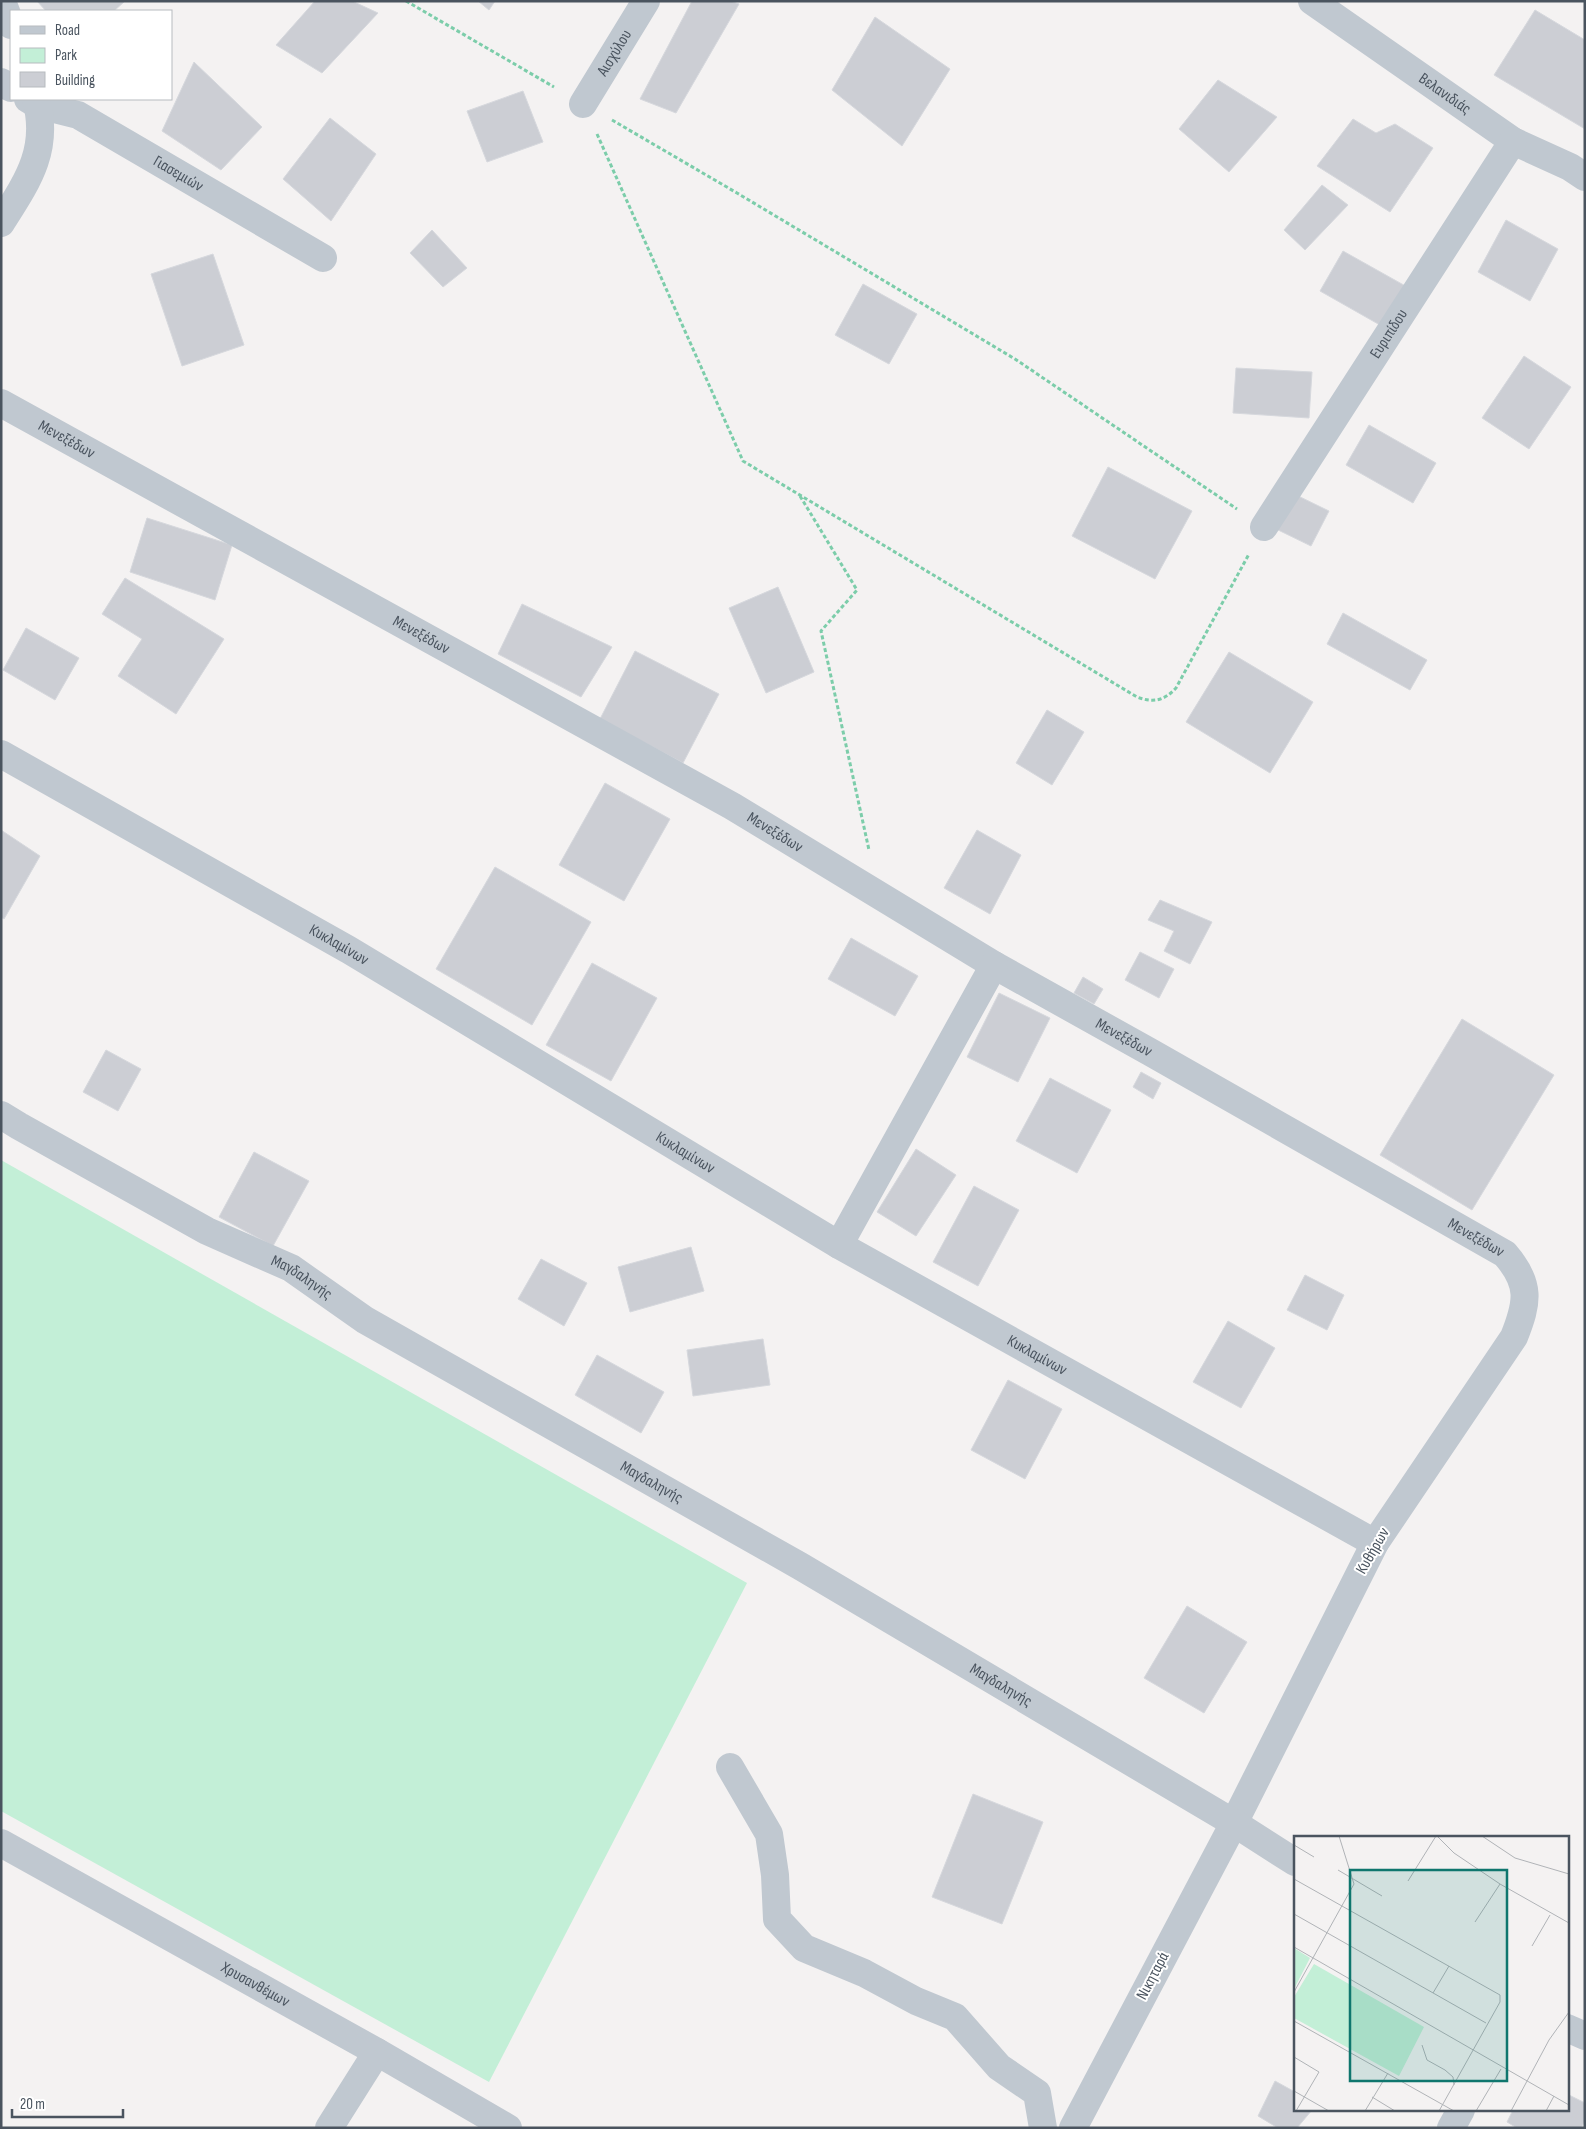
<svg xmlns="http://www.w3.org/2000/svg" width="1586" height="2129" font-family="'Sofia Sans Condensed',sans-serif">
  <style>
    .green { fill: #c3efd7 }
    .building { fill: #ccced4; stroke: #d6d8dd }
    .lines { fill: none; stroke-linecap: round; stroke-linejoin: round }
    .path { stroke: #7ccdaa; stroke-width: 3; stroke-dasharray: 4 2.5; stroke-linecap: butt }
    .street { stroke: #c0c8d0; stroke-width: 28 }
    .labels { text-anchor: middle; dominant-baseline: central; stroke-width: 4; stroke-linejoin: round; paint-order: stroke }
    .street-label { font-size: 16px; fill: #4a545f; stroke: #fff }
    .inset-road { fill: none; stroke: #b0b3b7; stroke-width: 1 }
    .view { fill: #0f766e; fill-opacity: 0.15; stroke: #0f766e; stroke-width: 2.5 }
    .inset-edge { fill: none; stroke: #4a545f; stroke-width: 2.5 }
  </style>
  <rect width="100%" height="100%" fill="#f4f2f2"/>
  <path class="green" d="M 1,1160 L 747,1583 L 489,2082 L 1,1811 Z"/>
  <path class="building" d="M 37,1 L 125,1 L 114,11 L 46,11 Z
    M 315,1 L 352,1 L 378,13 L 322,73 L 276,45 Z
    M 478,1 L 495,1 L 489,10 Z
    M 692,1 L 730,1 L 739,4 L 676,113 L 640,99 Z
    M 1535,10 L 1585,40 L 1585,129 L 1494,75 Z
    M 875,17 L 950,69 L 902,146 L 832,90 Z
    M 194,62 L 262,127 L 221,170 L 162,131 Z
    M 1218,80 L 1277,117 L 1229,172 L 1179,129 Z
    M 523,91 L 543,142 L 487,162 L 467,111 Z
    M 330,118 L 376,154 L 331,221 L 283,179 Z
    M 1353,119 L 1376,133 L 1395,124 L 1433,148 L 1390,212 L 1317,166 Z
    M 1322,185 L 1348,205 L 1305,250 L 1284,230 Z
    M 1506,220 L 1558,249 L 1530,301 L 1478,272 Z
    M 432,230 L 467,268 L 443,287 L 410,253 Z
    M 1343,251 L 1409,288 L 1387,329 L 1320,291 Z
    M 213,254 L 244,345 L 182,366 L 151,274 Z
    M 863,284 L 917,314 L 889,364 L 835,335 Z
    M 1524,356 L 1571,387 L 1529,449 L 1482,418 Z
    M 1236,368 L 1312,372 L 1309,418 L 1233,413 Z
    M 1369,425 L 1436,463 L 1413,503 L 1346,465 Z
    M 1108,467 L 1192,511 L 1155,579 L 1072,536 Z
    M 1290,492 L 1329,511 L 1311,546 L 1272,527 Z
    M 147,518 L 232,545 L 215,600 L 130,572 Z
    M 125,578 L 224,639 L 176,714 L 118,676 L 142,639 L 102,614 Z
    M 778,587 L 814,672 L 766,693 L 729,608 Z
    M 522,604 L 612,647 L 581,697 L 498,654 Z
    M 1343,613 L 1427,660 L 1410,690 L 1327,644 Z
    M 26,628 L 79,658 L 55,700 L 3,670 Z
    M 635,651 L 719,694 L 683,763 L 600,719 Z
    M 1229,652 L 1313,702 L 1270,773 L 1186,722 Z
    M 1047,710 L 1084,732 L 1052,785 L 1016,763 Z
    M 605,783 L 670,819 L 624,901 L 559,865 Z
    M 1,830 L 40,856 L 4,919 L 1,917 Z
    M 977,830 L 1021,855 L 990,914 L 944,888 Z
    M 495,867 L 591,922 L 532,1025 L 436,969 Z
    M 1160,900 L 1212,922 L 1190,964 L 1164,951 L 1174,931 L 1148,920 Z
    M 851,938 L 918,976 L 895,1016 L 828,979 Z
    M 1140,952 L 1174,969 L 1159,998 L 1125,980 Z
    M 592,963 L 657,998 L 611,1081 L 546,1045 Z
    M 1083,977 L 1103,989 L 1094,1004 L 1074,993 Z
    M 999,993 L 1050,1018 L 1018,1082 L 967,1057 Z
    M 1462,1019 L 1554,1075 L 1472,1210 L 1380,1155 Z
    M 106,1050 L 141,1069 L 118,1111 L 83,1092 Z
    M 1141,1072 L 1161,1083 L 1153,1099 L 1133,1087 Z
    M 1050,1078 L 1111,1110 L 1077,1173 L 1016,1141 Z
    M 916,1149 L 956,1175 L 916,1236 L 877,1212 Z
    M 254,1152 L 309,1181 L 273,1246 L 219,1217 Z
    M 974,1186 L 1019,1210 L 978,1286 L 933,1262 Z
    M 691,1247 L 704,1291 L 630,1312 L 618,1267 Z
    M 541,1259 L 587,1283 L 564,1326 L 518,1299 Z
    M 1305,1275 L 1344,1295 L 1327,1330 L 1287,1310 Z
    M 1228,1321 L 1275,1348 L 1241,1408 L 1193,1382 Z
    M 763,1339 L 770,1385 L 693,1396 L 687,1350 Z
    M 597,1355 L 664,1392 L 641,1433 L 575,1395 Z
    M 1008,1380 L 1062,1409 L 1025,1479 L 971,1450 Z
    M 1187,1606 L 1247,1642 L 1204,1713 L 1144,1678 Z
    M 973,1794 L 1043,1822 L 1002,1924 L 932,1897 Z
    M 1275,2081 L 1295,2092 L 1295,2110 L 1312,2110 L 1297,2128 L 1278,2128 L 1258,2116 Z
    M 1567,2094 L 1585,2103 L 1585,2121 L 1581,2128 L 1517,2128 L 1507,2122 L 1513,2110 L 1567,2110 Z"/>
  <g class="lines">
    <path class="path" d="M 406,1 L 554,87
      M 612,120 L 737,193 L 1015,359 L 1237,509
      M 597,134 L 743,461 L 1137,697 C 1153,703 1164,701 1176,688 L 1249,554
      M 800,496 L 857,590 L 821,631 L 869,850"/>
    <g class="street">
      <path d="M 2,1 L 11,25"/>
      <path id="s1" d="M 1312,1 L 1513,141 L 1570,167 L 1585,177"/>
      <path d="M 1,82 L 11,88"/>
      <path id="s2" d="M 28,99 L 38,105 L 78,115 L 323,258"/>
      <path id="s3" d="M 583,104 L 646,1"/>
      <path d="M 1,223 C 27,182 50,150 36,99"/>
      <path id="s4" d="M 1,403 L 732,806 L 994,965 L 1150,1052 L 1505,1254 C 1531,1284 1528,1302 1514,1337 L 1375,1543 L 1234,1823 L 1073,2128"/>
      <path id="s5" d="M 1264,527 L 1513,141"/>
      <path id="s6" d="M 1,754 L 349,950 L 839,1245 L 1375,1543"/>
      <path id="s7" d="M 1,1115 L 19,1126 L 207,1231 L 291,1268 L 365,1320 L 800,1566 L 1234,1823 L 1295,1862"/>
      <path d="M 839,1245 L 994,965"/>
      <path d="M 730,1767 L 769,1834 L 775,1875 L 777,1919 L 804,1948 L 864,1973 L 916,2001 L 955,2017 L 999,2067 L 1037,2093 L 1043,2128"/>
      <path id="s8" d="M 1,1843 L 377,2052 L 508,2128"/>
      <path d="M 1567,2028 L 1585,2036"/>
      <path d="M 329,2128 L 377,2052"/>
      <path d="M 1451,2128 L 1461,2110"/>
    </g>
  </g>
  <g class="labels">
    <g class="street-label">
      <text stroke="none"><textPath href="#s3" startOffset="60">Αισχύλου</textPath></text>
      <text stroke="none"><textPath href="#s1" startOffset="162">Βελανιδιάς</textPath></text>
      <text stroke="none"><textPath href="#s2" startOffset="169">Γιασεμιών</textPath></text>
      <text stroke="none"><textPath href="#s5" startOffset="230">Ευριπίδου</textPath></text>
      <text stroke="none"><textPath href="#s4" startOffset="75">Μενεξέδων</textPath></text>
      <text stroke="none"><textPath href="#s4" startOffset="480">Μενεξέδων</textPath></text>
      <text stroke="none"><textPath href="#s4" startOffset="885">Μενεξέδων</textPath></text>
      <text stroke="none"><textPath href="#s6" startOffset="388">Κυκλαμίνων</textPath></text>
      <text stroke="none"><textPath href="#s4" startOffset="1290">Μενεξέδων</textPath></text>
      <text stroke="none"><textPath href="#s6" startOffset="792">Κυκλαμίνων</textPath></text>
      <text stroke="none"><textPath href="#s4" startOffset="1695">Μενεξέδων</textPath></text>
      <text stroke="none"><textPath href="#s7" startOffset="342">Μαγδαληνής</textPath></text>
      <text stroke="none"><textPath href="#s6" startOffset="1198">Κυκλαμίνων</textPath></text>
      <text stroke="none"><textPath href="#s7" startOffset="748">Μαγδαληνής</textPath></text>
      <text transform="translate(1373 1551) rotate(-60)">Κυθήρων</text>
      <text stroke="none"><textPath href="#s7" startOffset="1152">Μαγδαληνής</textPath></text>
      <text transform="translate(1153 1976) rotate(-62)">Νικηταρά</text>
      <text stroke="none"><textPath href="#s8" startOffset="291">Χρυσανθέμων</textPath></text>
    </g>
  </g>
  <g transform="translate(1294 1836)">
    <rect width="275" height="275" fill="#f4f2f2"/>
    <path d="M 0,112 L 16,122 L 0,153 ZM 20,128 L 130,191 L 105,240 L 0,182 L 0,161 Z" fill="#c3efd7"/>
    <path class="inset-road" d="M 143,0 L 160,17 L 206,48 L 275,87M 188,0 L 221,22 L 275,38M 0,9 L 20,21M 44,34 L 88,60M 0,43 L 206,159 L 206,166 L 145,275M 114,45 L 142,0M 0,78 L 192,187M 181,86 L 206,48M 238,110 L 256,79M 0,111 L 275,269M 0,156 L 60,48 L 45,0M 139,157 L 155,130M 0,185 L 160,275M 128,209 L 133,224 L 151,234 L 159,241 L 160,249M 0,221 L 25,236 L 2,275M 0,255 L 35,275M 78,261 L 101,275M 71,275 L 94,237M 182,275 L 207,233M 217,275 L 255,204 L 275,176M 252,275 L 260,260"/>
    <path class="view" d="M 56,34 L 213,34 L 213,245 L 56,245 Z"/>
    <rect width="275" height="275" class="inset-edge"/>
  </g>
  <rect width="1586" height="2129" fill="none" stroke="#4a545f" stroke-width="5"/>
  <rect x="10" y="10" width="162" height="90" fill="#ffffff" stroke="#b7bbbf"/>
  <rect x="20" y="26" width="25" height="8" fill="#c0c8d0" stroke="#b7bbbf"/>
  <text x="55" y="35" font-size="15" fill="#4a545f">Road</text>
  <rect x="20" y="48" width="25" height="15" fill="#c3efd7" stroke="#b7bbbf"/>
  <text x="55" y="60" font-size="15" fill="#4a545f">Park</text>
  <rect x="20" y="72" width="25" height="15" fill="#ccced4" stroke="#b7bbbf"/>
  <text x="55" y="85" font-size="15" fill="#4a545f">Building</text>
  <path d="M12 2109v8h111v-8" fill="none" stroke="#4a545f" stroke-width="2.5"/>
  <text x="20" y="2109" font-size="15" fill="#4a545f" stroke="#ffffff" stroke-width="4" paint-order="stroke">20 m</text>
</svg>
